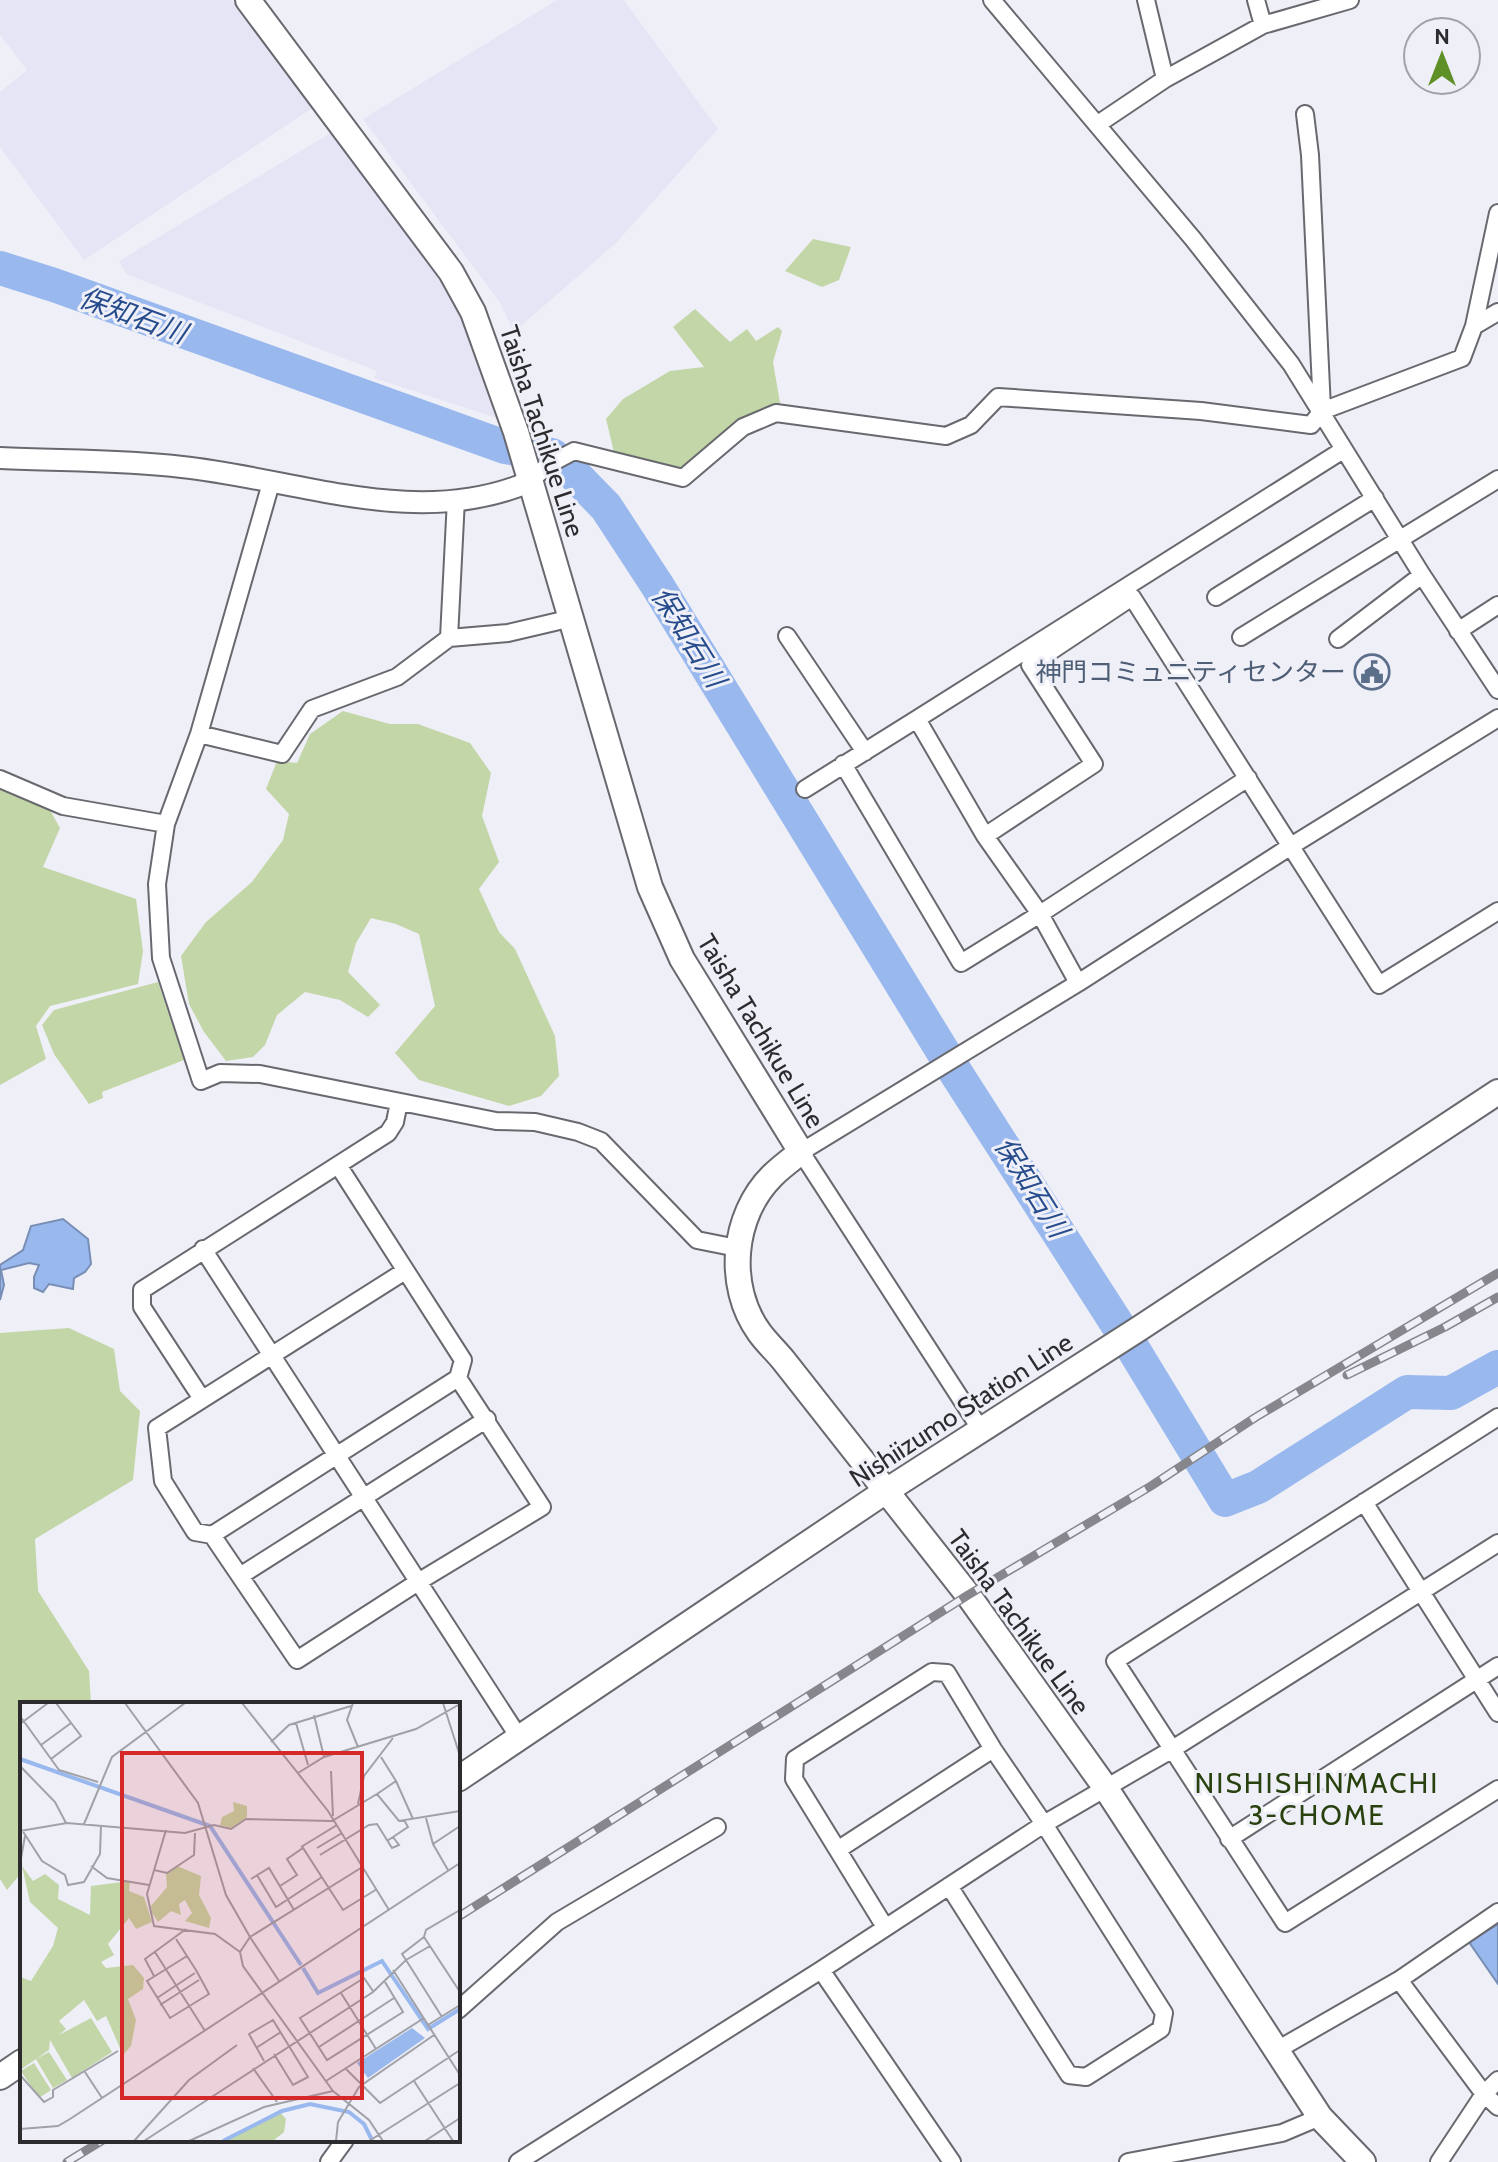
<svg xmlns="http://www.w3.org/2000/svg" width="1498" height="2162" font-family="Cabin,'Noto Sans JP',sans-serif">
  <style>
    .built { fill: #e5e5f6 }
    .green { fill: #c3d6a7 }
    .water { fill: #98b8ee; stroke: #788eb5; stroke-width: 2 }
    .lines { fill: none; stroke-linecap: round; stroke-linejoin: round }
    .river { stroke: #98b8ee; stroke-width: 34 }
    .minor-casing { stroke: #68686f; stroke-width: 20 }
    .tertiary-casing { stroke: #68686f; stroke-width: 24 }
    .secondary-casing { stroke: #68686f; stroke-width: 28 }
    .minor { stroke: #fff; stroke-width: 16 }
    .tertiary { stroke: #fff; stroke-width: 20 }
    .secondary { stroke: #fff; stroke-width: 24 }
    .rail-casing { stroke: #86868c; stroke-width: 9 }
    .rail { stroke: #efeff8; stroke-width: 6; stroke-dasharray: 18; stroke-linecap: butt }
    .labels { text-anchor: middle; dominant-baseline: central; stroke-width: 6; stroke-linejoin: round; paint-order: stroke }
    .street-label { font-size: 26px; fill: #2c2c2f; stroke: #efeff8 }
    .service-label { font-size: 26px; fill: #4e5e75; stroke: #efeff8; text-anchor: end }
    .water-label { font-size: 28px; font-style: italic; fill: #274c8c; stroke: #efeff8 }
    .neighbourhood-label { font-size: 28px; letter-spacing: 2px; fill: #29410f; stroke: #efeff8 }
    .inset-river { fill: none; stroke: #98b8ee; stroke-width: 4 }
    .inset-road { fill: none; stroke: #a1a1a8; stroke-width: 2 }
    .view { fill: #d62828; fill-opacity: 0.15; stroke: #d62828; stroke-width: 4 }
    .inset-edge { fill: none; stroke: #2c2c2f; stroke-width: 4 }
  </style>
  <rect width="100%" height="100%" fill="#efeff8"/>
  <path class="built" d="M 0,0 L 232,0 L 314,107 L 84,260 L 0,147 L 0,92 L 27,70 L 0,35 Z
    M 557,0 L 624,0 L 718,129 L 616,243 L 514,332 L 499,301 L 363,119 Z
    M 337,129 L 442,277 L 476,340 L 497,418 L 374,378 L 377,371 L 126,274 L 119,261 Z"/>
  <path class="green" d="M 813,239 L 851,247 L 839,280 L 822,287 L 785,271 Z
    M 695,309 L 730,342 L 747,329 L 756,341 L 778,327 L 782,331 L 773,362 L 780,403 L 737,422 L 691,464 L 680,469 L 614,452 L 606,419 L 623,399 L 670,371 L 704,367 L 673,327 Z
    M 343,711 L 390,724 L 418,724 L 470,743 L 491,773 L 482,816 L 499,862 L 479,889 L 499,932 L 515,949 L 555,1036 L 559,1076 L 541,1096 L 509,1106 L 419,1080 L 395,1053 L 435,1006 L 419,934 L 396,924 L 371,918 L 356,943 L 348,972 L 380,1005 L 368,1017 L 340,1000 L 305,992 L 277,1015 L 265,1045 L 253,1057 L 226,1061 L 204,1032 L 189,1004 L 181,956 L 206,922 L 252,882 L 283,840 L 289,814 L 266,789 L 277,761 L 297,763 L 310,734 Z
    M 6,787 L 46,803 L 60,828 L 43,867 L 136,899 L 143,951 L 138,984 L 50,1006 L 36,1026 L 46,1059 L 0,1085 L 0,789 Z
    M 158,982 L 184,1060 L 102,1092 L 103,1098 L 89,1104 L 54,1054 L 42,1025 L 54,1010 Z
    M 69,1328 L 114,1349 L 120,1391 L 140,1411 L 133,1480 L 35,1539 L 38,1591 L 89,1671 L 91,1704 L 22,1704 L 22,1872 L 7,1890 L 0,1879 L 0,1333 Z"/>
  <path class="water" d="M 63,1219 L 88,1239 L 91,1264 L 85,1272 L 74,1278 L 73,1289 L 49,1284 L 43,1292 L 34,1288 L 34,1277 L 39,1265 L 29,1263 L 1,1270 L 4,1285 L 0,1300 L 0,1265 L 23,1250 L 31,1226 Z
    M 1498,1924 L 1498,1984 L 1469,1942 Z"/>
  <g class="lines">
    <path class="river" d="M 0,268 L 54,285 L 505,447 L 552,455 L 565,465 L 606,507 L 657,585 L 956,1073 L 1119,1327
      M 1132,1347 L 1225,1500 L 1258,1487 L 1407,1392 L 1451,1393 L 1498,1367"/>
    <defs>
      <path id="minor" d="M 992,0 L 1193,239 L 1291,364 L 1422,575 L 1498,690
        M 1146,0 L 1165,79
        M 1256,0 L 1263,25
        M 1305,114 L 1310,155 L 1322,409
        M 1098,124 L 1165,79 L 1263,25 L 1350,0
        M 1474,326 L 1498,213
        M 529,482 L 548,465 L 574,451 L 683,478 L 743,427 L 776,413 L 946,436 L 971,425 L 998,397 L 1201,411 L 1311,425 L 1322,411 L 1462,358 L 1474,326 L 1498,312
        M 271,483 L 199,734 L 166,824 L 157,884 L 161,958 L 201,1081 L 220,1073 L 260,1074 L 496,1121 L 535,1122 L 578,1132 L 601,1141 L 697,1240 L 737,1248
        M 1216,597 L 1375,498
        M 1458,631 L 1498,605
        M 787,636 L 865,752
        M 1241,637 L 1498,479
        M 449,638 L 508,633 L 572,618
        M 1338,639 L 1422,575
        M 917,719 L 1343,450
        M 199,734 L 282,754 L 312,709 L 397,677 L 449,638 L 456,499
        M 843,764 L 961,963 L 1040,914 L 1248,778
        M 0,779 L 63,806 L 166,824
        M 805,789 L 917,719 L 985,836 L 1040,914 L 1078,983
        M 985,836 L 1094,764 L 1030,665 L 1132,597 L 1379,985 L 1498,911
        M 338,1165 L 463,1360 L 458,1378 L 212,1535 L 195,1532 L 163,1481 L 157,1428 L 405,1271
        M 203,1249 L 520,1739
        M 202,1399 L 142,1307 L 142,1290 L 388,1133 L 395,1122 L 399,1102
        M 1498,1417 L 1115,1661 L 1285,1923 L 1498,1789
        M 981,1430 L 801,1152 L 1078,983 L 1291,846 L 1498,718
        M 1364,1502 L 1498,1713
        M 212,1535 L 297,1660 L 418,1582 L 542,1507 L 458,1378
        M 240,1576 L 487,1419
        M 1229,1839 L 1498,1666
        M 839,1849 L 993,1749
        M 885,1927 L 794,1779 L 795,1759 L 932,1672 L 947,1673 L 993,1749 L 1044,1824 L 1164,2013 L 1161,2029 L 1086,2077 L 1069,2075 L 949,1886
        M 821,1970 L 952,2162
        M 1399,1980 L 1484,2094 L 1498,2107
        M 458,2010 L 557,1922 L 717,1827
        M 1277,2050 L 1399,1980 L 1498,1912
        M 329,2162 L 345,2140
        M 518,2162 L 821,1970 L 1044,1824 L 1171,1750 L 1498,1543
        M 1128,2162 L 1282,2133 L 1320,2117
        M 1439,2162 L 1484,2094 L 1498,2080"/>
      <path id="tertiary" d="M 0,458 C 60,461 122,460 182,467 C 297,479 416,530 529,482"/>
      <path id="secondary" d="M 248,0 L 451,272 L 473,312 L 516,432 L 650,887 L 682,959 L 801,1152 C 792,1159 781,1167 772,1176 C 732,1216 726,1286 759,1332 C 766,1342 776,1351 784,1361 L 968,1595 L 1105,1787 L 1320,2117 L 1363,2162
        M 458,1779 L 886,1491 L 1140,1328 L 1498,1092
        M 0,2077 L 22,2062"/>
    </defs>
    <use href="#minor" class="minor-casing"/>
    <use href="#tertiary" class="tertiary-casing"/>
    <use href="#secondary" class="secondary-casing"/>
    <use href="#minor" class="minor"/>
    <use href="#tertiary" class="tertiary"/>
    <use href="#secondary" class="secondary"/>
    <defs>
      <path id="rail" d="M 1347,1375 L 1445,1327 L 1498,1297
        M 458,1917 L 968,1595 L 1151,1486 L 1256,1417 L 1498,1273
        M 67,2162 L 103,2140"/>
    </defs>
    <use href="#rail" class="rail-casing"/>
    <use href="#rail" class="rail"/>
  </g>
  <defs>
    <symbol id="civic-ring" viewBox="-11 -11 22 22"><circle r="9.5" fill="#efeff8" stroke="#5c6f8a" stroke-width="1.5"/><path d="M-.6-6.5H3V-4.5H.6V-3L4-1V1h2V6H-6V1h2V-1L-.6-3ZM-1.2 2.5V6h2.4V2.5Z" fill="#5c6f8a"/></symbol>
  </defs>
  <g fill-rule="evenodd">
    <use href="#civic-ring" x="1352" y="652" width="40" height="40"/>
  </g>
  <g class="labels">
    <g class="street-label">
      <text transform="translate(542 431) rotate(72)">Taisha Tachikue Line</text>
      <text transform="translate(761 1031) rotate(59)">Taisha Tachikue Line</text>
      <text transform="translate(961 1410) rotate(-33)">Nishiizumo Station Line</text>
      <text transform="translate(1019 1622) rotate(54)">Taisha Tachikue Line</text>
    </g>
    <g class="service-label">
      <text x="1346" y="672">神門コミュニティセンター</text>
    </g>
    <g class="water-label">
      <text transform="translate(133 315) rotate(20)">保知石川</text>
      <text transform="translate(689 637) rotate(58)">保知石川</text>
      <text transform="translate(1032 1187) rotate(58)">保知石川</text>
    </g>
    <g class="neighbourhood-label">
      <text x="1317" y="1783">NISHISHINMACHI<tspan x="1317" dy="32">3-CHOME</tspan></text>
    </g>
  </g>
  <g transform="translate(20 1702)">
    <rect width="440" height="440" fill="#efeff8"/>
    <path d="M 213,100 L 227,104 L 227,115 L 211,126 L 200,123 L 202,115 L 214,109 ZM 2,164 L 13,179 L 25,172 L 39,183 L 38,197 L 70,213 L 71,184 L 110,179 L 109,189 L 124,195 L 132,220 L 116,227 L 109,216 L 88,242 L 94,253 L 81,260 L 86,266 L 113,263 L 124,276 L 123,287 L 108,297 L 116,318 L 111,344 L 103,353 L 86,314 L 77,319 L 64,298 L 39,319 L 46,327 L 39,333 L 71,316 L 92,350 L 52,376 L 30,338 L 29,348 L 16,357 L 29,350 L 47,378 L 33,386 L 16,357 L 0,368 L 0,275 L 11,279 L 33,244 L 38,226 L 10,200 ZM 157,164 L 181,174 L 179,193 L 191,216 L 189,226 L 165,219 L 172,211 L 165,198 L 159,202 L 161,213 L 151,209 L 138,220 L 132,211 L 131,204 L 147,185 L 146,172 ZM 14,361 L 31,388 L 19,396 L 1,369 ZM 259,409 L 266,417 L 264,430 L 253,439 L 210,439 L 211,433 Z" fill="#c3d6a7"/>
    <path d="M 392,326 L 405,336 L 348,376 L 337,361 Z" fill="#98b8ee"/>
    <path class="inset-river" d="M 0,57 L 190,124 L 281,263M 283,266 L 298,291 L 362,259 L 408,327 L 440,307M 203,439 L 262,409 L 290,402 L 329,410 L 344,422 L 352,438"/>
    <path class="inset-road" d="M 105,1 L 178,101 L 206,193 L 230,235 L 220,250 L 223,264 L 313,389 L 349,418 L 363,439M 222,1 L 308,109 L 369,208M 333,1 L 327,18 L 338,45M 423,1 L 440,54M 294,13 L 304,55M 0,14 L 39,68 L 78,80M 276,21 L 288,63M 0,22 L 28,1M 251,40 L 269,23 L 331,4M 21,43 L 51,21M 31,57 L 61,34 L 36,1M 0,64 L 35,100 L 46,121M 311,69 L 313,114M 278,71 L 304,55 L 396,27 L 440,2M 376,79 L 393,117M 357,92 L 376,79 L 361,55M 338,102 L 344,74 L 373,36M 406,116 L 413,142 L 428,168M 64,122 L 92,55 L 165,1M 2,128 L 22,159 L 45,173 L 48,183 L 64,180 L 80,152 L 81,123M 146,128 L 127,192 L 134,224 L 195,232 L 220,250M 0,129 L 47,121 L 165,131 L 194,123 L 211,127 L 226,117 L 312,119 L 357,92 L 379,119 L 440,109M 373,135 L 388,125 L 384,118M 413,142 L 440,124M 281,145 L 317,123M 297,146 L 322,131M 300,153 L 349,123 L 357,122 L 372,146 L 379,143 L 373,135 L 367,139M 0,162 L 5,134M 71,164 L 87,176 L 129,183M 134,168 L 147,171 L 174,153 L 175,131M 237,173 L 256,205 L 302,175M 231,177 L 249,166 L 274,208M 260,184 L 277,173 L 267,157 L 283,146 L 323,208 L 357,187M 404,235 L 440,290M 156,237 L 176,268 L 189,292 L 150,316 L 127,279 L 167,254M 410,244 L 386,258 L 382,252 L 404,235 L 406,228 L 440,208M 135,250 L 185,329M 373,268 L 440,373M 134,274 L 125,257 L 166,227M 259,279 L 230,235 L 344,164M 353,289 L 344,276 L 280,316 L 307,358 L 383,310 L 365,280M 321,291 L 356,347M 137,296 L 175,271M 140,303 L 179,278M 408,323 L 440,303M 299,345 L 374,296M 236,346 L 261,330M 244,359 L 229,332 L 253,318 L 288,375 L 273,383 L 254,352M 233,366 L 257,400M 326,367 L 360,401 L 440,348M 65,370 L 82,396M 0,373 L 24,400 L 33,395 L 33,388 L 98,349M 306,379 L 404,316M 394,379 L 433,439M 0,427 L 38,424 L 50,417 L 440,161M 114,439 L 169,378 L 217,343M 124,439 L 353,290 L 386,258 L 422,315M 169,439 L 244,405 L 313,389M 316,439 L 318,420 L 339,385 L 414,333M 349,439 L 440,381M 405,439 L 440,416"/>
    <path class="view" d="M 102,51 L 342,51 L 342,396 L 102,396 Z"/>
    <rect width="440" height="440" class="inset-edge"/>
  </g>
  <g transform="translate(1442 56)"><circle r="38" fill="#efeff8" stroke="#a1a1a8" stroke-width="2"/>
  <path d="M0-6L14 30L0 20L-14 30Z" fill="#5e9027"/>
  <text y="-12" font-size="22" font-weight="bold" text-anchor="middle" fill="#2c2c2f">N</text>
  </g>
</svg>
